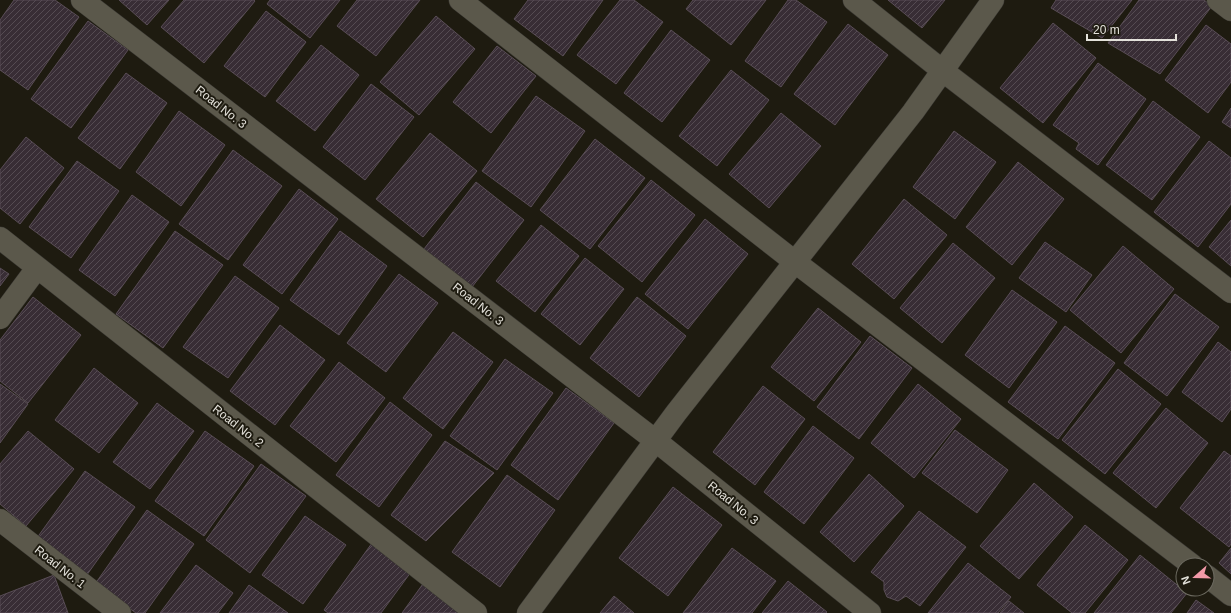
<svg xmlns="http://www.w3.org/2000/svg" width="1231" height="613" font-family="Arial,sans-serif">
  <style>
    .building { fill: url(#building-hatch); stroke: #594d56 }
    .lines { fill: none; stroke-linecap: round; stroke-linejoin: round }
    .minor-casing { stroke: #383631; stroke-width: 23 }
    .minor { stroke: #5b584b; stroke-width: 22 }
    .labels { text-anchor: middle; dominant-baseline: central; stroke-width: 4; stroke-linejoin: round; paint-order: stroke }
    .street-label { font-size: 12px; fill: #e4e2db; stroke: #1e1b10 }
  </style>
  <defs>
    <pattern id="building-hatch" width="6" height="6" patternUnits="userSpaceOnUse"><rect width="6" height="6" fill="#382d35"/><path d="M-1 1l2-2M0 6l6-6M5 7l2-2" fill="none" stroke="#554b52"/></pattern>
  </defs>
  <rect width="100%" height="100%" fill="#1e1b10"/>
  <path class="building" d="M 14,0 L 55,0 L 79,17 L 28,90 L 0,70 L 0,20 Z
    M 119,0 L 169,0 L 147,25 Z
    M 184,0 L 254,0 L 255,1 L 204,63 L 161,27 Z
    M 270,0 L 340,0 L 310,38 L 267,4 Z
    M 357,0 L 420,0 L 376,56 L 337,26 Z
    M 528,0 L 603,0 L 563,56 L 514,19 Z
    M 620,0 L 634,0 L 663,22 L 616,84 L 577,55 Z
    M 693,0 L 766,0 L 731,45 L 686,9 Z
    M 788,0 L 796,0 L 827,22 L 781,87 L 745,61 Z
    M 888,0 L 945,0 L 922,28 Z
    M 1056,0 L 1132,0 L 1102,38 L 1051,8 Z
    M 1139,0 L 1204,0 L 1212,6 L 1160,74 L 1108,43 Z
    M 266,11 L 306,42 L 265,97 L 224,66 Z
    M 436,16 L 475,49 L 419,115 L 380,82 Z
    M 88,21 L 128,50 L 71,128 L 31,99 Z
    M 1053,23 L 1096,58 L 1043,123 L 1000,88 Z
    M 848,24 L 888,55 L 835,125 L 794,94 Z
    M 1206,25 L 1231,44 L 1231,82 L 1208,113 L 1165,80 Z
    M 671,30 L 710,60 L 662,122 L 624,93 Z
    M 321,45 L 359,75 L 315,131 L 276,101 Z
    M 497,46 L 536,76 L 491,133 L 453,102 Z
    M 1098,63 L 1146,99 L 1098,165 L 1076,149 L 1079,143 L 1053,125 Z
    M 731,70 L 769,100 L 717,166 L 679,136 Z
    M 126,73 L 167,103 L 120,169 L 78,138 Z
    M 371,84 L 414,117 L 365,180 L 323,147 Z
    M 536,96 L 585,131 L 531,207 L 482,171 Z
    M 1153,101 L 1200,137 L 1152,200 L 1106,165 Z
    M 1231,108 L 1231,128 L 1222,122 Z
    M 179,111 L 225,145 L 181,206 L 136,172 Z
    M 781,113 L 821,146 L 769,208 L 729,174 Z
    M 954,131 L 996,162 L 955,219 L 913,187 Z
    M 430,133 L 477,171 L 423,237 L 376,199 Z
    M 26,137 L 64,168 L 20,224 L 0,208 L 0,170 Z
    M 595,139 L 645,178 L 590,249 L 540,210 Z
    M 1209,141 L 1231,158 L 1231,204 L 1198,247 L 1154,212 Z
    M 233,150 L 282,186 L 228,260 L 179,224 Z
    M 77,161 L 119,191 L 71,258 L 29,227 Z
    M 1018,162 L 1064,199 L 1012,265 L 966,227 Z
    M 651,180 L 695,215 L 642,282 L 598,246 Z
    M 476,182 L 524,220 L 472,287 L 424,249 Z
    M 299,189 L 338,219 L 282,294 L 243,265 Z
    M 132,195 L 169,222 L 115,296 L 79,270 Z
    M 904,199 L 947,235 L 894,299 L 852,264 Z
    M 705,219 L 748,254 L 688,329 L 645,294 Z
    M 1231,220 L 1231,266 L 1209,247 Z
    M 541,225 L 579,256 L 535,312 L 496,281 Z
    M 175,231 L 223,265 L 163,348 L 116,314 Z
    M 340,231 L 387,266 L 339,335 L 290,300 Z
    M 1045,242 L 1092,275 L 1066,312 L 1019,278 Z
    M 953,243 L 995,278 L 942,343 L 900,308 Z
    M 1123,246 L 1174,289 L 1121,353 L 1070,310 Z
    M 585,258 L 624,289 L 580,345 L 541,314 Z
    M 0,268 L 9,274 L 0,286 Z
    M 399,274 L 438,303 L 386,372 L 347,343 Z
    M 235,276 L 279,308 L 228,378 L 183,347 Z
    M 1012,290 L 1057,322 L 1009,388 L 965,355 Z
    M 1175,294 L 1219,327 L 1167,396 L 1124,363 Z
    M 33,297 L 81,335 L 28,403 L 0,381 L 0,340 Z
    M 637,297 L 686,336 L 639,397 L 590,358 Z
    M 818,308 L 861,342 L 814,401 L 771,367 Z
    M 280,325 L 325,360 L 275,425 L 230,391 Z
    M 1065,326 L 1115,363 L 1058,439 L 1008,402 Z
    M 453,332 L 493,362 L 443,429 L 403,398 Z
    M 870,336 L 912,368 L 859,439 L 817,407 Z
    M 1218,342 L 1231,352 L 1231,409 L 1222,422 L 1182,392 Z
    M 505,359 L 553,393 L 497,470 L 450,436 Z
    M 339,362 L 385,398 L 336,462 L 290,426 Z
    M 94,368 L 138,403 L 99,453 L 55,420 Z
    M 1118,369 L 1161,404 L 1105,474 L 1062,440 Z
    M 0,384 L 28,404 L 0,443 Z
    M 918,384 L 961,419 L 914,478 L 871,443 Z
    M 763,386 L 805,419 L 755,485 L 713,452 Z
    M 566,388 L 614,423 L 558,500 L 511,465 Z
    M 390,402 L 432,435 L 379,507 L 336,475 Z
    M 157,403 L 194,431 L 150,489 L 113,462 Z
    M 1166,408 L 1208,443 L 1156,508 L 1113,473 Z
    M 813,426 L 854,458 L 804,524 L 764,492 Z
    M 955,430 L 1008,470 L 977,513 L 922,473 Z
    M 28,431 L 74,469 L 26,526 L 0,504 L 0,464 Z
    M 205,431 L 254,466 L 204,536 L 155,501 Z
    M 445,441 L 494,473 L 426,541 L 391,515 Z
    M 1224,451 L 1231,456 L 1231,544 L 1229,547 L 1180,508 Z
    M 261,464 L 306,496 L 250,573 L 206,540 Z
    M 85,471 L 135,507 L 84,579 L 34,542 Z
    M 869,474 L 904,506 L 854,562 L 820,532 Z
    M 507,475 L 555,510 L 500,587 L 452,552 Z
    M 1034,483 L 1073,517 L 1019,579 L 980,546 Z
    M 673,487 L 722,525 L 668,596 L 619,558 Z
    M 147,510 L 194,544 L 145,613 L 136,613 L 95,584 Z
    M 919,511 L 966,547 L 920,606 L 906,596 L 898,601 L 887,597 L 884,590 L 884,582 L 871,572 Z
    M 305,516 L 346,545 L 303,604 L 262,575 Z
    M 1085,525 L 1128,560 L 1085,613 L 1072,613 L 1037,585 Z
    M 372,543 L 411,572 L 381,613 L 328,613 L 324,610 Z
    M 732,548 L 776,581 L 752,613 L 683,613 Z
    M 1231,548 L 1231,574 L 1219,563 Z
    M 1140,555 L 1187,593 L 1171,613 L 1094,613 Z
    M 968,563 L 1011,597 L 998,613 L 928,613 Z
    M 196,565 L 233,593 L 218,613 L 160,613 Z
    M 54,575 L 68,613 L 0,613 L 0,596 Z
    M 425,581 L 469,613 L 402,613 Z
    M 788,581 L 827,612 L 826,613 L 762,613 Z
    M 249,585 L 288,613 L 229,613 Z
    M 614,596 L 634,613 L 600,613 Z
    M 1196,600 L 1214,613 L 1187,613 Z
    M 1009,601 L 1024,613 L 1000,613 Z"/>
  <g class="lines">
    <defs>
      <path id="minor" d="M 82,0 L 656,441 L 870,613
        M 460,0 L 795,262 L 1192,565
        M 854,0 L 943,71 L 1231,292
        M 1218,0 L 1231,10
        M 0,238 L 476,613
        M 0,318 L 37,268
        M 0,520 L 120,613
        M 1207,576 L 1231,595
        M 528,613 L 676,413 L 913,112 L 993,0"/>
    </defs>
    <use href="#minor" class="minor-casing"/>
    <use href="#minor" class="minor"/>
  </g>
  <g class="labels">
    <g class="street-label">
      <text transform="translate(221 107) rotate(38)">Road No. 3</text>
      <text transform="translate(478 304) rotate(38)">Road No. 3</text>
      <text transform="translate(238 426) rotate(38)">Road No. 2</text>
      <text transform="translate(733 503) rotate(39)">Road No. 3</text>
      <text transform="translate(60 567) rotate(38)">Road No. 1</text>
    </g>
  </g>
  <g transform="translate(1195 577) rotate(250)"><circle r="19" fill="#1e1b10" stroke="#6d6b61"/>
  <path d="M0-3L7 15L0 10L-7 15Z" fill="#f39aa9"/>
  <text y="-6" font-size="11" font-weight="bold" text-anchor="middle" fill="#e4e2db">N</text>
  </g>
  <path d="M1087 34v6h89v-6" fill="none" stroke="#e4e2db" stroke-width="2"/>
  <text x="1093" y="34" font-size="12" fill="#e4e2db" stroke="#1e1b10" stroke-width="3" paint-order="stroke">20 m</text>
</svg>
